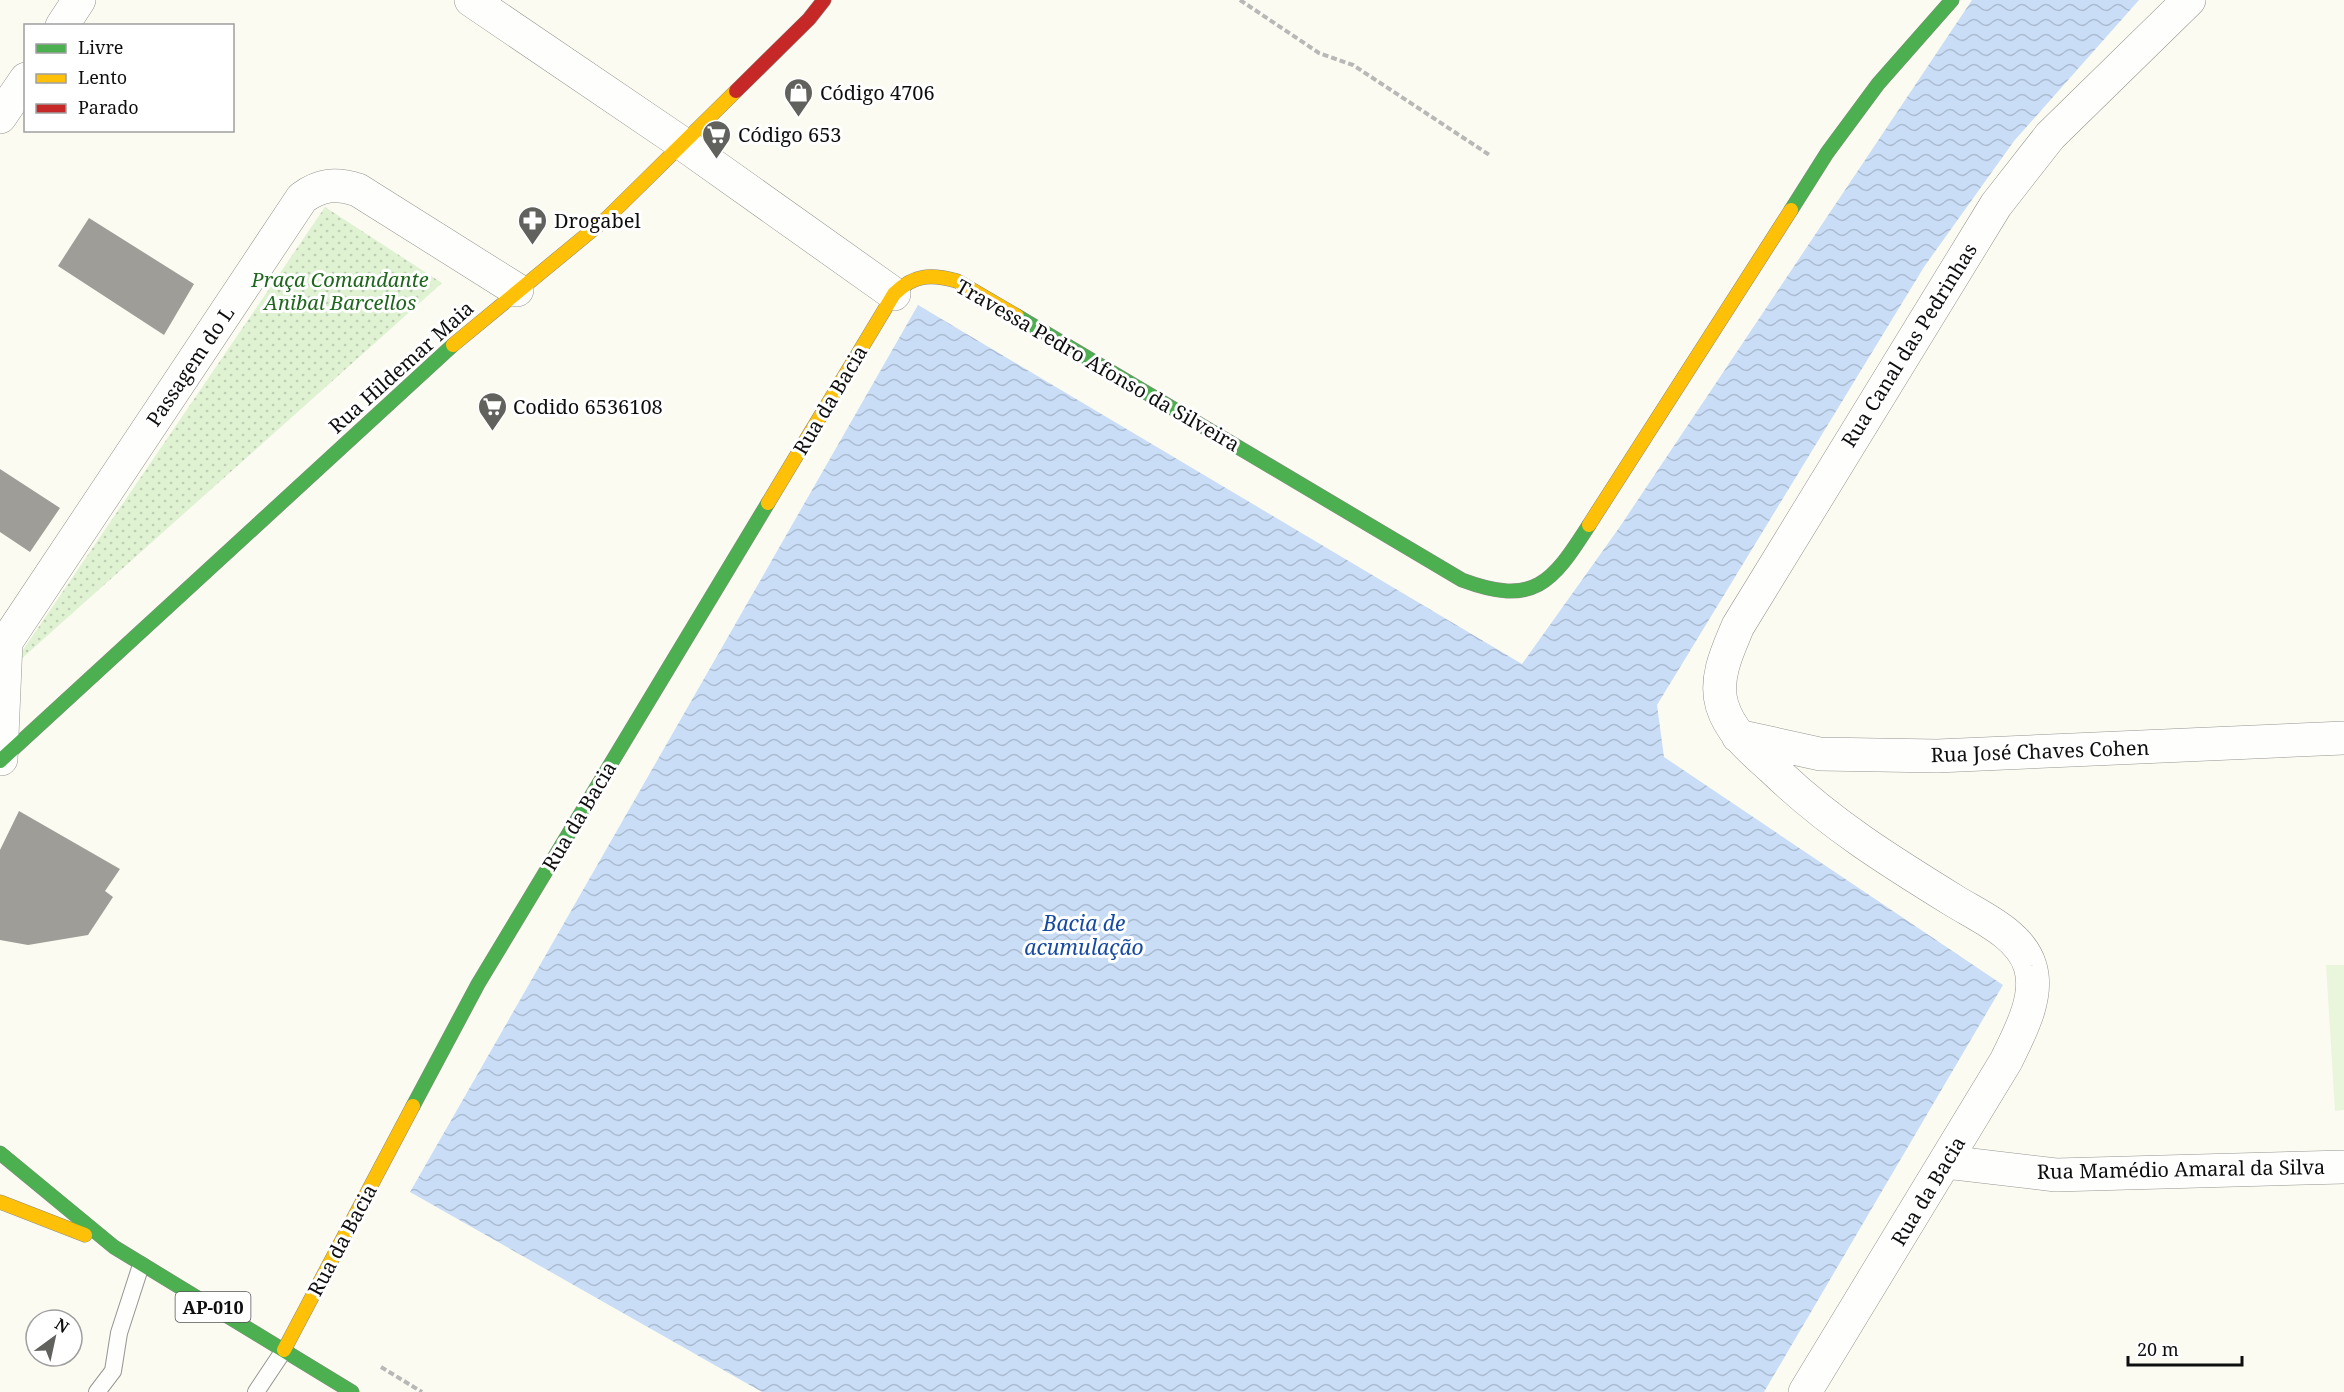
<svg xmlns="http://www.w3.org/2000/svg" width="2344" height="1392" font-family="'Noto Serif',serif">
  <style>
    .grass { fill: url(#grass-dots) }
    .pitch { fill: #eaf6db }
    .water { fill: url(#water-waves) }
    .building { fill: #9e9d98 }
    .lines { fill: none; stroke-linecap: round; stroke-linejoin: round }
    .lane-casing { stroke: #959591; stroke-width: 18 }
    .street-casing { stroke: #959591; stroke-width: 34 }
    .fast-casing { stroke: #8b8b87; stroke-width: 15 }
    .slow-casing { stroke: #8b8b87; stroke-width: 15 }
    .jam-casing { stroke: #8b8b87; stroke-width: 15 }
    .path { stroke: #b8b8b6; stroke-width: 4; stroke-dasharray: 6 3; stroke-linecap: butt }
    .lane { stroke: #fefefd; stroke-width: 16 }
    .street { stroke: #fefefd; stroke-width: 33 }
    .fast { stroke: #4caf50; stroke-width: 14 }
    .slow { stroke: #ffc107; stroke-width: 14 }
    .jam { stroke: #c62828; stroke-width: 14 }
    .labels { text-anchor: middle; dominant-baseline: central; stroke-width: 6; stroke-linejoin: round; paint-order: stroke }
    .shield { fill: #fff; stroke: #565656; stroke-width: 1.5 }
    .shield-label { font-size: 18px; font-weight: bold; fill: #0e0e0e }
    .poi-label { font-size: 20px; fill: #0e0e0e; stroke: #fff; text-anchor: start }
    .park-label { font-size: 20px; font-style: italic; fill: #1f661d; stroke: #fff }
    .street-label { font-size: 20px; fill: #0e0e0e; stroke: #fff }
    .water-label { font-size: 21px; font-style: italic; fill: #164aa1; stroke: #fff }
  </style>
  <defs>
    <pattern id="grass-dots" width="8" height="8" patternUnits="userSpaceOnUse" patternTransform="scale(1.5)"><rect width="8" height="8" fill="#dff2d2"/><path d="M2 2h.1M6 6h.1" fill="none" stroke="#beceb3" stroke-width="1.8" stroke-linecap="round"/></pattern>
    <pattern id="water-waves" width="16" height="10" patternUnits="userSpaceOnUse" patternTransform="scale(1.5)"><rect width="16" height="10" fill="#c9ddf6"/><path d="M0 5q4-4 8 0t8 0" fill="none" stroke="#abbcd2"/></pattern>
  </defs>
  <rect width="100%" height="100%" fill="#fbfbf2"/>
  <path class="grass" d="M 325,207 L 442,283 L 10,669 Z"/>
  <path class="pitch" d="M 2326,965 L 2344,965 L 2344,1110 L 2335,1111 Z"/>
  <path class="water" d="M 1972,0 L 2139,0 L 2014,141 L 1924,267 L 1657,705 L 1664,757 L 2003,985 L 1764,1392 L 762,1392 L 410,1192 L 918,305 L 1522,664 L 1619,528 Z"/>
  <path class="building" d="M 89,218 L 194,284 L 164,335 L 58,266 Z
    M 0,469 L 60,508 L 30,552 L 0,532 Z
    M 19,811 L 120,869 L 105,891 L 113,897 L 88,935 L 28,945 L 0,940 L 0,850 Z"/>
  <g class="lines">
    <defs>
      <path id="lane" d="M 97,1392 L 113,1371 L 119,1333 L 141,1265
        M 256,1392 L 284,1350"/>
      <path id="street" d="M 471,0 L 683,144 L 894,294
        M 62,26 L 79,0
        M 0,117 L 26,79
        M 1738,736 L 1820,754 L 1937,756 L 2344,738
        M 1,759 L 6,642 L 302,198 C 321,184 336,183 358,190 L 517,290
        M 1946,1162 L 2056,1175 L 2344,1167
        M 1805,1392 L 2006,1061 C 2019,1034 2040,997 2030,966 C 2021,935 1981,917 1956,902 C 1888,860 1830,824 1772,768 C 1752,750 1730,732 1722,705 C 1714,678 1728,650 1738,626 L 1996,205 L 2050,136 L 2189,0"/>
      <path id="fast" d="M 1791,210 L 1827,153 L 1878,84 L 1952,0
        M 1017,316 L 1462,580 C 1534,607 1552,583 1589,525
        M 0,761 L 453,345
        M 413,1106 L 478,984 L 768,503
        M 0,1153 L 114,1247 L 352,1392"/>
      <path id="slow" d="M 453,345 L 607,218 L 736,91
        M 768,503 L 894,294 C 914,274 931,274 957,281 L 1017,316
        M 1589,525 L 1791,210
        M 0,1202 L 85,1235
        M 284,1350 L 413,1106"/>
      <path id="jam" d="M 736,91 L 809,19 L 824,0"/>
    </defs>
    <use href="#lane" class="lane-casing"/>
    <use href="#street" class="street-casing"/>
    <use href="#fast" class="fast-casing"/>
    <use href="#slow" class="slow-casing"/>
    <use href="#jam" class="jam-casing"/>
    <path class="path" d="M 1240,0 L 1319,53 L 1353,65 L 1491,156
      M 381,1367 L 422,1392"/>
    <use href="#lane" class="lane"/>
    <use href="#street" class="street"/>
    <use href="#fast" class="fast"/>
    <use href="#slow" class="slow"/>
    <use href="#jam" class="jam"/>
  </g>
  <defs>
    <symbol id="shop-pin" viewBox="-11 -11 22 30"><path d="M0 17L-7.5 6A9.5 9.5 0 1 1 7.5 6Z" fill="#61615e" stroke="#fff"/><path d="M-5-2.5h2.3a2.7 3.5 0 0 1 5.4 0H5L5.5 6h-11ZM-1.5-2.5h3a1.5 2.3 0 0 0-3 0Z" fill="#fff"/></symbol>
    <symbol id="supermarket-pin" viewBox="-11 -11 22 30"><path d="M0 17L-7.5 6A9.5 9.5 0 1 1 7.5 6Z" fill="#61615e" stroke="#fff"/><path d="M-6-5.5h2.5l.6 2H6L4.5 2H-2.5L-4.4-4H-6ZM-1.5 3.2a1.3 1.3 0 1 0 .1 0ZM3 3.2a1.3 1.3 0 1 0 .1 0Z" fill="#fff"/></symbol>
    <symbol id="pharmacy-pin" viewBox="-11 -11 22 30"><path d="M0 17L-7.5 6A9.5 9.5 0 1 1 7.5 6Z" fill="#61615e" stroke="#fff"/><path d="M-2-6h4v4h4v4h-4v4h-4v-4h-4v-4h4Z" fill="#fff"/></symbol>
  </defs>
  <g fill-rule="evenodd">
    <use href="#shop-pin" x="782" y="76" width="33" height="45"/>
    <use href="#supermarket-pin" x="700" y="118" width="33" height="45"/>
    <use href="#pharmacy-pin" x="516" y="204" width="33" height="45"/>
    <use href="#supermarket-pin" x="476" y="390" width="33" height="45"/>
  </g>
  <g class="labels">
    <rect class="shield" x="175.5" y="1292" width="75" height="30" rx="4.5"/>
    <g class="shield-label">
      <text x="213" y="1307">AP-010</text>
    </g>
    <g class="poi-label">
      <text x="820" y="92">Código 4706</text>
      <text x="738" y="134">Código 653</text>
      <text x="554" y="220">Drogabel</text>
      <text x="513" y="406">Codido 6536108</text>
    </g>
    <g class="park-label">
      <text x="340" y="279">Praça Comandante<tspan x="340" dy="23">Anibal Barcellos</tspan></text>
    </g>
    <g class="street-label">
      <text transform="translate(1909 345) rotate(-58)">Rua Canal das Pedrinhas</text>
      <text transform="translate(1098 365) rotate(30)">Travessa Pedro Afonso da Silveira</text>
      <text transform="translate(190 366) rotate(-56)">Passagem do L</text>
      <text transform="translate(401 367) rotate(-42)">Rua Hildemar Maia</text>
      <text transform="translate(830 400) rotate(-59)">Rua da Bacia</text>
      <text transform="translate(2040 751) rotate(-2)">Rua José Chaves Cohen</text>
      <text transform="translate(579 816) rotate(-59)">Rua da Bacia</text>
      <text transform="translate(2181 1169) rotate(-1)">Rua Mamédio Amaral da Silva</text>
      <text transform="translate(1928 1191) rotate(-59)">Rua da Bacia</text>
      <text transform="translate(342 1240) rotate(-62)">Rua da Bacia</text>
    </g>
    <g class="water-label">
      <text x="1084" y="923">Bacia de<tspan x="1084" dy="24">acumulação</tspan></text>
    </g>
  </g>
  <rect x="24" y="24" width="210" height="108" fill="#ffffff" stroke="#9f9f9f" stroke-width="1.5"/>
  <rect x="36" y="44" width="30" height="9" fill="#4caf50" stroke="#9f9f9f" stroke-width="1.5"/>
  <text x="78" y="54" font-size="18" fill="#0e0e0e">Livre</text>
  <rect x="36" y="74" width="30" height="9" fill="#ffc107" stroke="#9f9f9f" stroke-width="1.5"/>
  <text x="78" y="84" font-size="18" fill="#0e0e0e">Lento</text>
  <rect x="36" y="104" width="30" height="9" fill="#c62828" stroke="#9f9f9f" stroke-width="1.5"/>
  <text x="78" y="114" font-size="18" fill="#0e0e0e">Parado</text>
  <g transform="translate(54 1338) rotate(33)"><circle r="28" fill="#ffffff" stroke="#9f9f9f" stroke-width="1.5"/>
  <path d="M0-4.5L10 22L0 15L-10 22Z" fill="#61615e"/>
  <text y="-9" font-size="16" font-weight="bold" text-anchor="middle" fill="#0e0e0e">N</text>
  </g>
  <path d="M2128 1356v9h114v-9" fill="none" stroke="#0e0e0e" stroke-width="3"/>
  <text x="2137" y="1356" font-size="18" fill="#0e0e0e" stroke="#ffffff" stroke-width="4.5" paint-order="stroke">20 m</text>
</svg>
